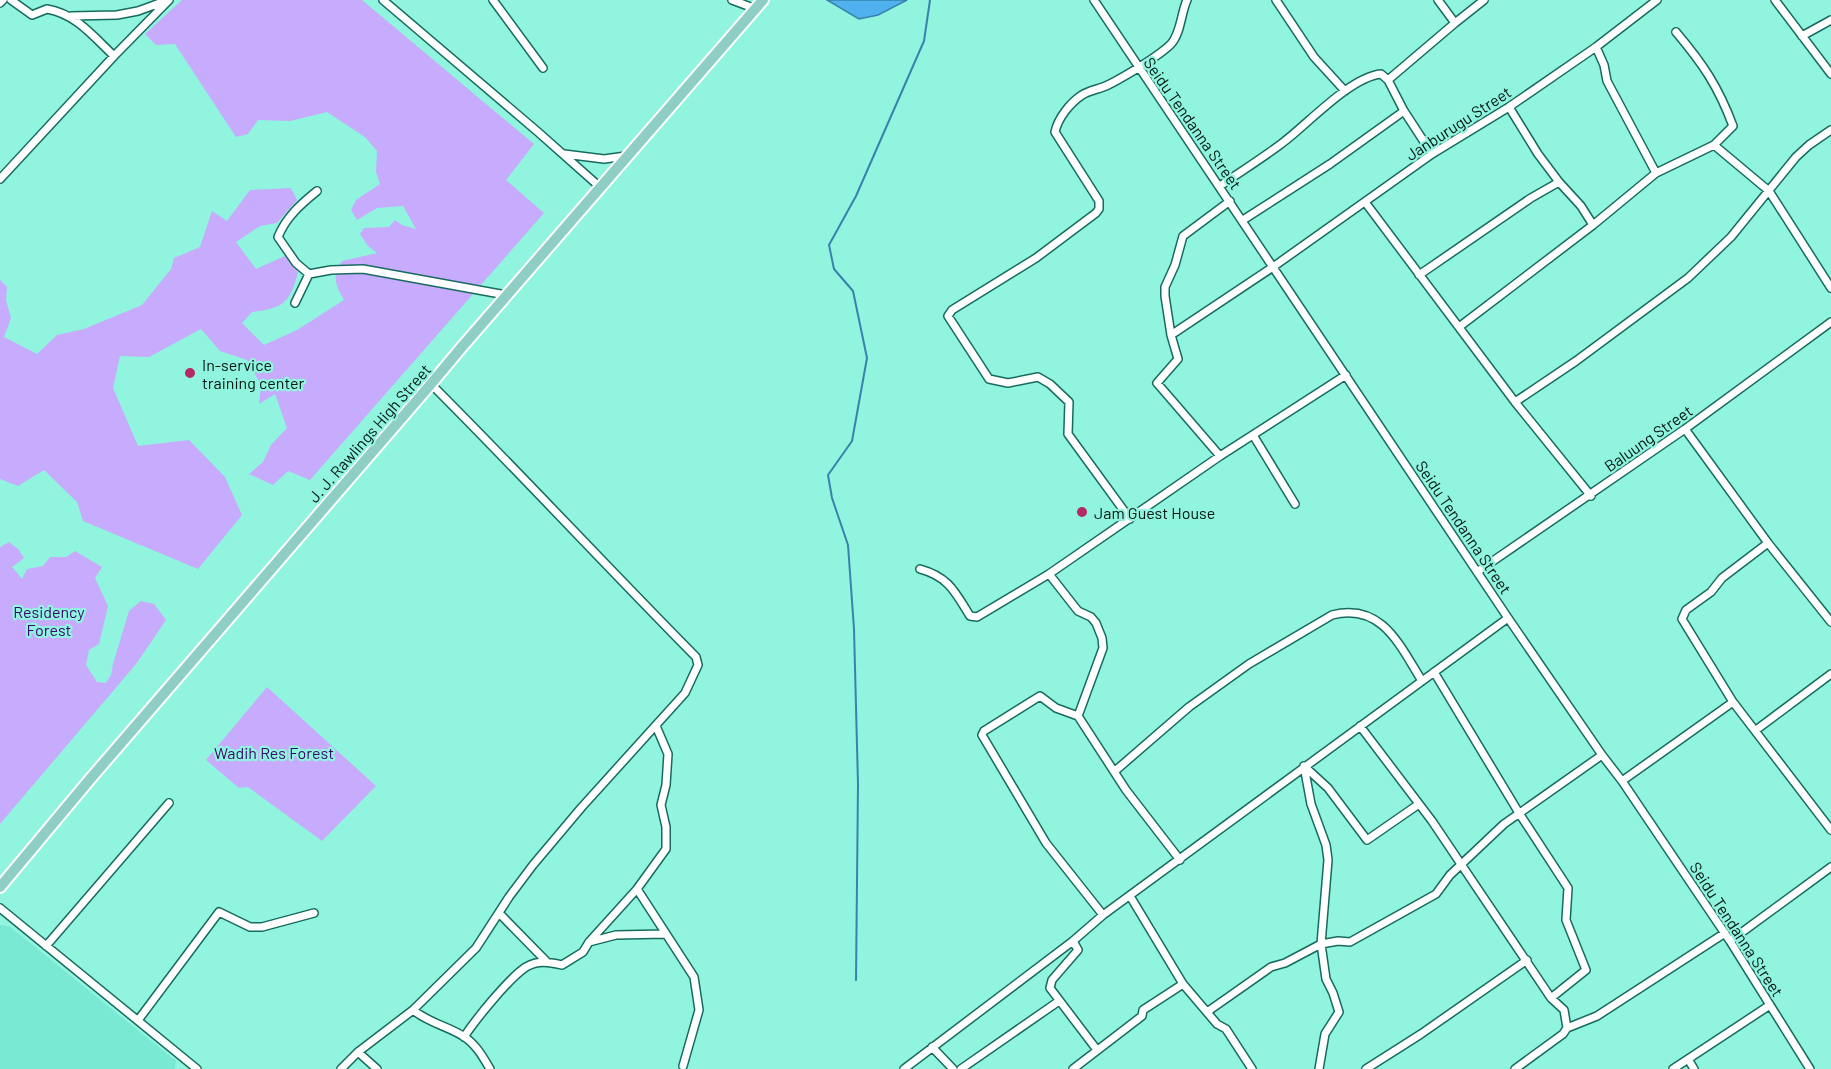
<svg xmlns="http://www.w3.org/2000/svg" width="1831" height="1069" font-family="Barlow,sans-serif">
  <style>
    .built { fill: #7ae9d3 }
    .green { fill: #c7abfd }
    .water { fill: #4fb1ee; stroke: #3882ab; stroke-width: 1.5 }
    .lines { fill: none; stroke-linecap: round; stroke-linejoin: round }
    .stream { stroke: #3882ab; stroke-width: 2 }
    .street-casing { stroke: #176b5e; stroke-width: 10 }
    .primary-casing { stroke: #fff; stroke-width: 14 }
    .street { stroke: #fff; stroke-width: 7 }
    .primary { stroke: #8fcec4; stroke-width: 10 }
    .poi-dot { fill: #b42966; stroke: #90f4df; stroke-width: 2 }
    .labels { text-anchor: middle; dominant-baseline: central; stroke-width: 4.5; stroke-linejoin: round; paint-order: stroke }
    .street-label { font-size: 16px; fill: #011410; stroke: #90f4df }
    .poi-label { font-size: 16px; fill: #011410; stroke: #90f4df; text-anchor: start }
    .park-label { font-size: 16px; fill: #3a046b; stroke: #90f4df }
  </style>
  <rect width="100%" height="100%" fill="#90f4df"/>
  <path class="built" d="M 0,925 L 9,926 L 176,1061 L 175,1069 L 0,1069 Z"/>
  <path class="green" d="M 182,0 L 362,0 L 534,144 L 506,180 L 544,213 L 310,480 L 288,471 L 273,485 L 249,474 L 263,462 L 271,445 L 287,428 L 275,394 L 259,404 L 261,385 L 247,360 L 220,351 L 201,329 L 149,357 L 120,356 L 113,388 L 138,446 L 189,440 L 225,477 L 242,515 L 198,569 L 83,521 L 77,502 L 44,470 L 18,486 L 0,479 L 0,280 L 7,287 L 6,300 L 11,318 L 4,337 L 37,354 L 57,335 L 84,329 L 142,305 L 171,269 L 174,258 L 200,247 L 212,211 L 227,221 L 250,190 L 291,188 L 297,200 L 277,223 L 260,226 L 236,242 L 256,269 L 285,256 L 298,272 C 290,303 284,308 252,312 L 242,323 L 264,345 L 297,330 L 344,300 C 335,284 332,277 342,261 L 377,253 L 368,246 L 360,234 L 364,228 L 389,227 L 395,220 L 402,225 L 416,229 L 403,206 L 377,208 L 357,220 L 351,210 L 356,200 L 380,184 L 376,172 L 377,151 L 365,137 L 327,112 L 290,121 L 258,120 L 248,134 L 236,137 L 175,44 L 156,45 L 145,34 Z
    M 9,542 L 18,549 L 24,558 L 12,567 L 22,579 L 27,569 L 43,566 L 50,557 L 66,557 L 75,551 L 102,567 L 95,578 L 108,606 L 99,644 L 89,650 L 86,665 L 97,682 L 106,683 L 111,675 L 113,664 L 129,611 L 141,601 L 154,604 L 166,620 L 136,664 L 0,824 L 0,547 Z
    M 267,687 L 376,786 L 322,841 L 248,787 L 239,788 L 206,760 Z"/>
  <path class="water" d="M 827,0 L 907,0 L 878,15 L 859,19 Z"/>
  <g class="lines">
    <path class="stream" d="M 856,980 L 858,784 L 854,629 L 848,545 L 832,498 L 828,475 L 852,441 L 867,358 L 853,291 L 834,269 L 829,245 L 856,196 L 924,41 L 930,0"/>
    <defs>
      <path id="street" d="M 11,0 L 32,15 L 47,9 C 76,14 93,36 114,56
        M 383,0 L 538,132 L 601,188
        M 493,0 L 543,68
        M 732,0 L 756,9
        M 1094,0 L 1508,618 L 1602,755 L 1622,781 L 1730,941 L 1810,1069
        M 1276,0 L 1314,57 L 1345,91
        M 1775,0 L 1831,74
        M 0,3 L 3,0
        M 71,16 L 117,15 L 138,11 L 168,0
        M 1455,23 L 1484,0
        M 1676,32 C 1703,64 1718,86 1733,126 L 1714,145
        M 1802,36 L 1831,20
        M 1596,47 L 1604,65 L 1607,81 L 1656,173
        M 1509,107 L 1538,154 L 1559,182 L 1581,206 L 1593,225
        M 1404,111 L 1388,80 L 1455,23 L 1438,0
        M 564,154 L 604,159 L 626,156
        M 0,179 L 114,56 L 169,0
        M 1220,186 C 1240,172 1261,159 1281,144 C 1307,125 1350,77 1381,74 L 1388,80
        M 317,191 C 301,204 286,217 278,237 L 296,263 L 309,274 L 331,270 L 363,269 L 506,295
        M 1365,202 L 1515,402 L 1591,496
        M 1243,220 L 1330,164 L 1404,111 L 1432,154
        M 1419,275 L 1531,198 L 1559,182
        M 295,303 L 309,274
        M 1459,327 L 1593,225 L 1656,173 L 1714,145 L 1769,191 L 1831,288
        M 1171,335 L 1273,267 L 1432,154 L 1509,107 L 1596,47 L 1657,0
        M 1515,402 L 1576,361 L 1688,278 L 1731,237 L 1796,157 L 1809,145 L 1831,130
        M 1685,429 L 1768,543 L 1831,622
        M 1253,435 L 1295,504
        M 1220,456 L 1157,383 L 1178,359 L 1171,335 L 1165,296 L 1165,287 L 1175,265 L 1183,236 L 1230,201
        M 1130,519 L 1068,434 L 1069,402 L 1050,384 L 1038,377 L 1008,383 L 989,379 L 948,316 L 952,310 L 1036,258 L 1096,213 L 1099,209 L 1099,201 L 1055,132 C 1058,118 1070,103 1082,95 C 1090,90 1100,89 1108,85 C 1124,77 1159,56 1171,44 C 1181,33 1181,13 1187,0
        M 1768,543 L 1722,578 L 1711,592 L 1686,610 L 1682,619 L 1733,702 L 1831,830
        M 920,569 C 949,577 955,592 970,616 L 977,617 L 1049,574 L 1220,456 L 1346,375
        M 1477,572 L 1685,429 L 1831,322
        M 1049,574 L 1078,611 L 1091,617 L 1096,623 L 1102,638 L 1103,648 L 1078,716 L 1126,790 L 1180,860
        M 1434,672 L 1519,813 L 1568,888 L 1566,920 L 1586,970 L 1551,998
        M 1078,716 L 1056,708 L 1040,696 L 984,731 L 982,735 L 1046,843 L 1103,915
        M 1360,726 L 1432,821 L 1551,998 L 1564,1010 L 1567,1028 L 1563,1034 L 1515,1069
        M 1756,730 L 1831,674
        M 1304,766 L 1311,804 L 1326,845 L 1328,860 L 1321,944 L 1326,979 L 1333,993 L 1339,1012 L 1325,1034 L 1319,1069
        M 1304,766 L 1328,788 L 1367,840 L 1419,804
        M 1115,771 L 1189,707 L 1249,664 L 1332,615 C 1382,602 1400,646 1422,681
        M 1622,781 L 1733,702
        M 637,889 L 694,977 L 699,1010 L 683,1066
        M 1130,896 L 1183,984 L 1217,1024 L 1226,1029 L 1252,1069
        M 0,908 L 197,1069
        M 499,913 L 546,961
        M 1073,941 L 1078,950 L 1052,980 L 1050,988 L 1097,1050
        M 1730,941 L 1831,867
        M 589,942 L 616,935 L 665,934
        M 46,946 L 169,803
        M 413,1010 C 429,1023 447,1026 463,1036 C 476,1044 483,1057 490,1069
        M 1207,1012 L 1271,967 L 1285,963 L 1321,944 L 1338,941 L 1350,942 L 1436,894 L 1450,875 L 1504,824 L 1602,755
        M 139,1019 L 219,912 L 250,927 L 262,927 L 314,913
        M 1567,1028 L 1597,1016 L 1725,933
        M 464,1037 C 476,1019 509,978 526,967 C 538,960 549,962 562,965 L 583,952 L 589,942 L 637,889 L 666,849 L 666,827 L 661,805 L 666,785 L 668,754 L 656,726
        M 932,1047 L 953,1069
        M 358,1052 L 377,1069
        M 1688,1059 L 1694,1069
        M 341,1069 L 358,1052 L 413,1010 L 476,948 L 509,897 L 533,865 L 581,808 L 685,693 L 698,665 L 696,657 C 607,567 521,474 431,384
        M 904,1069 L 1073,941 L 1103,915 L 1508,618
        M 961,1069 L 1059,1001
        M 1073,1069 L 1142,1016 L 1143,1010 L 1183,984
        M 1366,1069 L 1421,1034 L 1527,960
        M 1673,1069 L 1770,1005"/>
      <path id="primary" d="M 0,887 L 91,778 L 431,384 L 461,348 L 763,0"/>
    </defs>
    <use href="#street" class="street-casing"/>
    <use href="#primary" class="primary-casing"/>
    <use href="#street" class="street"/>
    <use href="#primary" class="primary"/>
  </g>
  <g class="poi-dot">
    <circle cx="190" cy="373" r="6"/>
    <circle cx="1082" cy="512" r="6"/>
  </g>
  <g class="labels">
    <g class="street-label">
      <text transform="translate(1193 123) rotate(55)">Seidu Tendanna Street</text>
      <text transform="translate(1458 123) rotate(-33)">Janburugu Street</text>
      <text transform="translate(369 433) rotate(-49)">J. J. Rawlings High Street</text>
      <text transform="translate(1648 438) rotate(-35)">Baluung Street</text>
      <text transform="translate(1464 527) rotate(56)">Seidu Tendanna Street</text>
      <text transform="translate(1737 929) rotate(57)">Seidu Tendanna Street</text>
    </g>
    <g class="poi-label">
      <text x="202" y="364">In-service<tspan x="202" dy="18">training center</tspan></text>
      <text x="1094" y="512">Jam Guest House</text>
    </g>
    <g class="park-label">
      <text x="49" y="611">Residency<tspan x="49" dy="18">Forest</tspan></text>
      <text x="274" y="752">Wadih Res Forest</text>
    </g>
  </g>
</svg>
